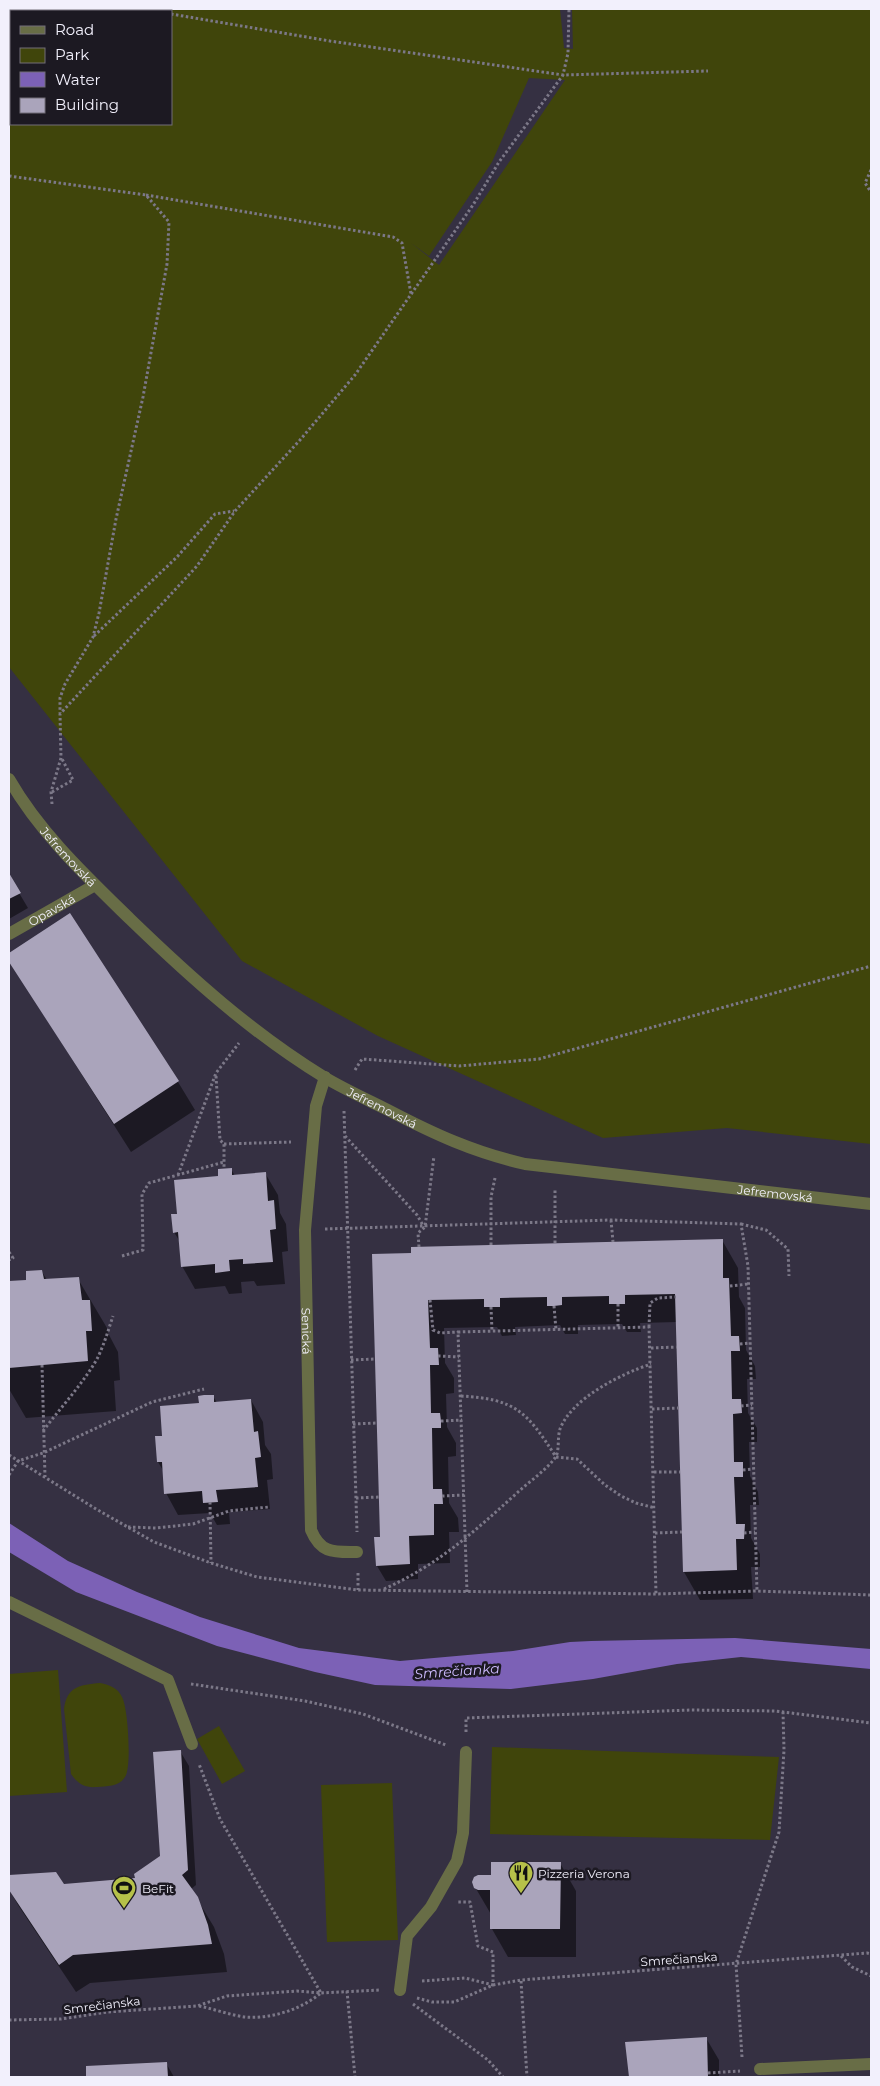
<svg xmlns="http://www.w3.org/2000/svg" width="880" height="2086" font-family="Montserrat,sans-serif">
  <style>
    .green { fill: #40450b; fill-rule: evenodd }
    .water { fill: #7c61b6 }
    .shadow { fill: #0007 }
    .building { fill: #aaa4bb }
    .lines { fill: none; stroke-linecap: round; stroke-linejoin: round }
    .path { stroke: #7c7888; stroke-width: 3; stroke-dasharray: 2.5 2.5; stroke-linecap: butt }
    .minor { stroke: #686d46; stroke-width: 12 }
    .labels { text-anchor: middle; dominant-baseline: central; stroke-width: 5; stroke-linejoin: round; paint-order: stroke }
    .street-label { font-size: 12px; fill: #f2f0fc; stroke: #1c1922 }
    .poi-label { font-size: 12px; fill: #f2f0fc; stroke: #1c1922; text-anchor: start }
    .water-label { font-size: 14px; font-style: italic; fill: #ccbafd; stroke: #1c1922 }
  </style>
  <rect width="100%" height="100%" fill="#353042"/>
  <path class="green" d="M 9,9 L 560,9 L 564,48 L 573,49 L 572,9 L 871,9 L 871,1144 L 727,1128 L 603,1138 L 378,1036 L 242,961 L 9,667 ZM 171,11 L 171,124 L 11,124 L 11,11 ZM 529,78 L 565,80 L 439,265 L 411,243 L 429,256 L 492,162 Z
    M 58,1670 L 67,1792 L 9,1796 L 9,1674 Z
    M 100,1683 C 110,1685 118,1688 122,1697 C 128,1707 132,1768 125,1777 C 119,1787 107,1786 97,1787 C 85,1788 78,1784 71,1774 L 64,1709 C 67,1686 80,1685 100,1683 Z
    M 219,1726 L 245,1771 L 222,1784 L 197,1739 Z
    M 492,1747 L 779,1757 L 770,1840 L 490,1834 Z
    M 392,1783 L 398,1940 L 327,1942 L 321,1785 Z"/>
  <path class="water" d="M 9,1523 L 68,1561 L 137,1592 L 200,1617 L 299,1648 L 400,1661 L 513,1651 L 570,1642 L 591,1641 L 735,1638 L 871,1649 L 871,1669 L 741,1657 L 677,1664 L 593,1679 L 511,1689 L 375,1685 L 315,1672 L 217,1646 L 76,1592 L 9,1552 Z"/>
  <path class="shadow" d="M 9,876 L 28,908 L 9,919 Z
    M 70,915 L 178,1082 L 195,1110 L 131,1152 L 9,960 L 9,954 Z
    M 231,1169 L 235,1176 L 265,1173 L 278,1195 L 280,1213 L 286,1224 L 288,1251 L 282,1252 L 285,1284 L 257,1286 L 254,1281 L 241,1282 L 242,1293 L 229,1294 L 225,1286 L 195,1289 L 182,1266 L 180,1242 L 174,1232 L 178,1215 Z
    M 722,1240 L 738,1268 L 739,1297 L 745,1308 L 746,1350 L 755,1366 L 756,1379 L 747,1379 L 748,1413 L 757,1428 L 757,1442 L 749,1442 L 750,1476 L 758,1492 L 759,1505 L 750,1505 L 751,1538 L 760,1554 L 760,1567 L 751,1567 L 753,1599 L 700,1600 L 684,1572 L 677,1322 L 640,1323 L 641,1332 L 627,1332 L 622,1324 L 578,1325 L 578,1334 L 565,1334 L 560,1325 L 515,1327 L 516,1335 L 502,1336 L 497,1327 L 444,1328 L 445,1363 L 454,1378 L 454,1393 L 446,1394 L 447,1427 L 456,1443 L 456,1456 L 448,1457 L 449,1503 L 458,1518 L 459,1532 L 449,1532 L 450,1563 L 418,1564 L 418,1579 L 386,1581 L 377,1566 L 382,1538 L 373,1255 Z
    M 42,1272 L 47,1280 L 78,1279 L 107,1328 L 108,1333 L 118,1352 L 120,1380 L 114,1381 L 116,1411 L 26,1418 L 9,1389 L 9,1282 L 28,1281 Z
    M 213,1396 L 217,1403 L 251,1400 L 263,1422 L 265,1445 L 271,1454 L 273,1479 L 267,1480 L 270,1509 L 229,1512 L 230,1524 L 217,1525 L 210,1513 L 178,1515 L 166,1493 L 164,1472 L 158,1462 L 163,1437 L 200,1404 Z
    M 180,1751 L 189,1766 L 196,1885 L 191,1889 L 214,1927 L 224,1954 L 227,1972 L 90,1983 L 76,1992 L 18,1905 L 9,1889 L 9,1877 L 56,1873 L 63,1885 L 137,1880 L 161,1859 Z
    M 560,1863 L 576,1891 L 576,1957 L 508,1957 L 492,1929 L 492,1916 L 475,1887 Z
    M 706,2038 L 719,2060 L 719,2077 L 630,2077 L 626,2043 Z
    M 166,2063 L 174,2077 L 88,2077 L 87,2068 Z"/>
  <path class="building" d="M 9,873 L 21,893 L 9,899 Z
    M 70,913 L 179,1081 L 114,1124 L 9,962 L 9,953 Z
    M 232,1168 L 232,1175 L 266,1172 L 268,1201 L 274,1200 L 276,1229 L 270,1230 L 273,1262 L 243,1264 L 243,1259 L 229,1260 L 230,1271 L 215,1273 L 215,1264 L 181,1267 L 178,1232 L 173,1233 L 171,1214 L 177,1214 L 174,1180 L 218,1176 L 218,1169 Z
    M 723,1239 L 723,1278 L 729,1278 L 731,1336 L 739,1336 L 740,1351 L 731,1351 L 732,1399 L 741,1399 L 742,1413 L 733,1414 L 734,1462 L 743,1462 L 743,1477 L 734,1477 L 736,1524 L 745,1524 L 744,1539 L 736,1539 L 737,1570 L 683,1572 L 675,1294 L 625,1295 L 625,1304 L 609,1304 L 609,1296 L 562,1297 L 562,1305 L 554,1306 L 547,1306 L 547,1297 L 500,1298 L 500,1307 L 484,1307 L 484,1299 L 428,1300 L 430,1348 L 438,1348 L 439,1365 L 430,1365 L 431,1413 L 440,1413 L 441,1421 L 441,1428 L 432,1428 L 433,1489 L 442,1489 L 443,1504 L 434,1504 L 434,1535 L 409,1536 L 410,1564 L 376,1566 L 374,1537 L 380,1537 L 372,1254 L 411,1253 L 411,1247 Z
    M 42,1270 L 44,1279 L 79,1277 L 82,1300 L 90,1300 L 92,1331 L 86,1331 L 88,1361 L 9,1368 L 9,1281 L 26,1280 L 26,1271 Z
    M 204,1395 L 214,1395 L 214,1402 L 251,1399 L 254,1432 L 258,1431 L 261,1457 L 255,1458 L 258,1487 L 216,1490 L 218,1502 L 203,1503 L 202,1491 L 164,1494 L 162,1462 L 157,1462 L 155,1436 L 162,1436 L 160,1406 L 199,1403 L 198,1396 Z
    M 181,1750 L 188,1870 L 182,1875 L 198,1897 L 208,1925 L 212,1944 L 73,1955 L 59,1965 L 9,1890 L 9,1875 L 56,1872 L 64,1884 L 135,1878 L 134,1874 L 160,1856 L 153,1752 Z
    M 491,1862 L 561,1862 L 560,1929 L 490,1929 L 490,1890 L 478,1890 L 474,1888 L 472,1882 L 474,1877 L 478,1875 L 491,1875 Z
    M 707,2037 L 708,2077 L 629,2077 L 625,2042 Z
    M 167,2062 L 168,2077 L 86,2077 L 86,2066 Z"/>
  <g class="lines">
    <path class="path" d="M 140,9 L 155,11
      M 171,14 L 330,41 L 563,75 L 708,71
      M 871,170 L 865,183 L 871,192
      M 9,176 L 146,195 L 169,222 L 167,264 L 143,397 L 116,519 L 99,613 L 93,637 L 65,684 L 60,698 L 60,713
      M 146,195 L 393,237 L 402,243 L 411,294
      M 94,636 L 177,557 L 215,514 L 234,511
      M 52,792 L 73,780 L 62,759
      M 52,804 L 51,792 L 61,758 L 60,714 L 197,566 L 235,511 L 300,440 L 355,375 L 473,205 L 499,162 L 563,75 L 568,53 L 569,9
      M 355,1070 L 362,1059 L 459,1066 L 539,1059 L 871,966
      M 216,1076 L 220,1140 L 224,1144 L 224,1169
      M 344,1111 L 357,1532
      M 345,1136 L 417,1215 L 424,1227
      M 224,1144 L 291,1142
      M 178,1175 L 216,1073 L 239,1043
      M 611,1220 L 613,1242
      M 741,1224 L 766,1230 L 788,1249 L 789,1276
      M 325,1229 L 611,1220 L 741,1224 L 748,1266 L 757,1591
      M 555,1243 L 555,1188
      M 491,1245 L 491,1197 L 495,1178
      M 419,1247 L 418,1233 L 425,1227 L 434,1156
      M 9,1252 L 13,1258 L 9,1260
      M 122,1256 L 143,1250 L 142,1194 L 149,1183 L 224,1162
      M 730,1286 L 748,1284
      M 430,1300 L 433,1330 L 440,1333 L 458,1332
      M 618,1304 L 618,1327
      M 554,1306 L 556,1330
      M 491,1307 L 492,1331
      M 649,1327 L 650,1303 L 658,1298 L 676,1297
      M 740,1344 L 750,1343
      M 651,1348 L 677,1347
      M 438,1356 L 459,1357
      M 351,1360 L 375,1359
      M 42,1365 L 45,1477
      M 461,1396 C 516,1399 527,1412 556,1457 L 577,1459 L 605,1485 L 621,1496 L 636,1503 L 655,1508
      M 741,1406 L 752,1405
      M 652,1409 L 679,1408
      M 441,1421 L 462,1420
      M 353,1424 L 377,1423
      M 43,1431 C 61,1407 82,1385 97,1359 C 104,1345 108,1331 113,1316
      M 9,1455 L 96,1509 L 154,1542 L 211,1563 L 257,1577 L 358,1590 L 656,1594 L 757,1591 L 871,1595
      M 743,1470 L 753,1469
      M 654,1472 L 680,1472
      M 9,1475 L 18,1461 L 43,1453 L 152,1402 L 204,1389
      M 442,1496 L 464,1495
      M 356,1498 L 379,1497
      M 210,1502 L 211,1563
      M 128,1527 L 156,1528 L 193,1524 L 229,1511 L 269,1507
      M 655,1533 L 682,1532
      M 744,1533 L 755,1532
      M 358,1573 L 358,1590
      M 384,1589 C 438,1565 475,1531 518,1492 C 530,1481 545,1471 555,1458 C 560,1451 557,1438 560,1429 C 572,1398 621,1374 651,1364
      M 467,1592 L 458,1332 L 649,1327 L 656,1594
      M 191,1684 L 305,1701 L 363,1714 L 446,1745
      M 466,1732 L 466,1718 L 691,1710 L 775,1711 L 871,1723
      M 841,1956 L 852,1967 L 871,1976
      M 422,1981 L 465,1978 L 493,1985 L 493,1952 L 478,1946 L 470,1902 L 457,1902
      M 521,1981 L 527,2077
      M 347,1991 L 355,2077
      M 417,1998 L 432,2002 L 454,2002 L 493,1985 L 521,1980 L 867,1953 L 871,1954
      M 413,2004 L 488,2060 L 503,2077
      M 199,2006 C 214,2009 230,2015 245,2017 C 271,2019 300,2010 321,1993 L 220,1819 L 199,1764
      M 9,2020 L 61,2019 L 107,2012 L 197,2006 L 227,1996 L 297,1991 L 321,1993 L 381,1990
      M 742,2057 L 736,1964 L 779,1832 L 784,1750 L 783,1712
      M 708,2073 L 740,2071"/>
    <g class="minor">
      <path id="s1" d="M 9,779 C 40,833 86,876 130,919 C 190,977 252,1033 324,1077 C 344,1089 366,1099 388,1110 C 434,1134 473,1152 525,1164 L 871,1204"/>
      <path id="s2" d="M 9,934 L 95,885"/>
      <path id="s3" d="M 325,1077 L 316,1106 L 305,1230 L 311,1530 C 321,1554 334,1552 357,1552"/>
      <path d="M 9,1602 L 168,1680 L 192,1744"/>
      <path d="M 400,1990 L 407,1936 L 431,1907 L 457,1861 L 463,1833 L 466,1752"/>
      <path d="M 760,2069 L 871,2064"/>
    </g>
  </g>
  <defs>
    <symbol id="restaurant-pin" viewBox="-11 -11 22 30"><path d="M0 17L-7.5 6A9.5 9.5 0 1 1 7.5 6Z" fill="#b6c149" stroke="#1c1922"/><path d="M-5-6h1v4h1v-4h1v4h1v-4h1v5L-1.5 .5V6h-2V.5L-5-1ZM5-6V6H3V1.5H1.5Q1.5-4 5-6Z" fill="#111"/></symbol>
    <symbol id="stadium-pin" viewBox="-11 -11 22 30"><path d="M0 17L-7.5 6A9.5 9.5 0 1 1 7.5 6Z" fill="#b6c149" stroke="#1c1922"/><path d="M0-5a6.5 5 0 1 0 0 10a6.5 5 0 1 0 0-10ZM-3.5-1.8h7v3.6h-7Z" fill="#111"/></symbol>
  </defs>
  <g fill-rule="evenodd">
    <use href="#restaurant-pin" x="507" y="1859" width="28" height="38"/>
    <use href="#stadium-pin" x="110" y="1874" width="28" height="38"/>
  </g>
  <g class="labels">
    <g class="street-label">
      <text stroke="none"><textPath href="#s1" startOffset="98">Jefremovská</textPath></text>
      <text stroke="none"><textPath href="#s2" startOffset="49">Opavská</textPath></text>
      <text stroke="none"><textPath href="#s1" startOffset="502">Jefremovská</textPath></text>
      <text stroke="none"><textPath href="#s1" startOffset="908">Jefremovská</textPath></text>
      <text stroke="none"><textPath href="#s3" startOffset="256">Senická</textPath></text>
      <text transform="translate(679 1959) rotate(-4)">Smrečianska</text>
      <text transform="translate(102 2005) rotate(-7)">Smrečianska</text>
    </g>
    <g class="poi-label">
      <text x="538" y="1873">Pizzeria Verona</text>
      <text x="142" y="1888">BeFit</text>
    </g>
    <g class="water-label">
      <text transform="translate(457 1671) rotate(-4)">Smrečianka</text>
    </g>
  </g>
  <rect width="880" height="2086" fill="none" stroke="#f2f0fc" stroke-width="20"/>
  <rect x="10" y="10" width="162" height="115" fill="#1c1922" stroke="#726f79"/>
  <rect x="20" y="26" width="25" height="8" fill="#686d46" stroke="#726f79"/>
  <text x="55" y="35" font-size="15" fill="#f2f0fc">Road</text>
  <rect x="20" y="48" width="25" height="15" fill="#40450b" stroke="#726f79"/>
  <text x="55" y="60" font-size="15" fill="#f2f0fc">Park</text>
  <rect x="20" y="72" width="25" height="15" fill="#7c61b6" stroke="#726f79"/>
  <text x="55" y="85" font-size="15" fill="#f2f0fc">Water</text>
  <rect x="20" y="98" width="25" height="15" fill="#aaa4bb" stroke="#726f79"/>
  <text x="55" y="110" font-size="15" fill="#f2f0fc">Building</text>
</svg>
